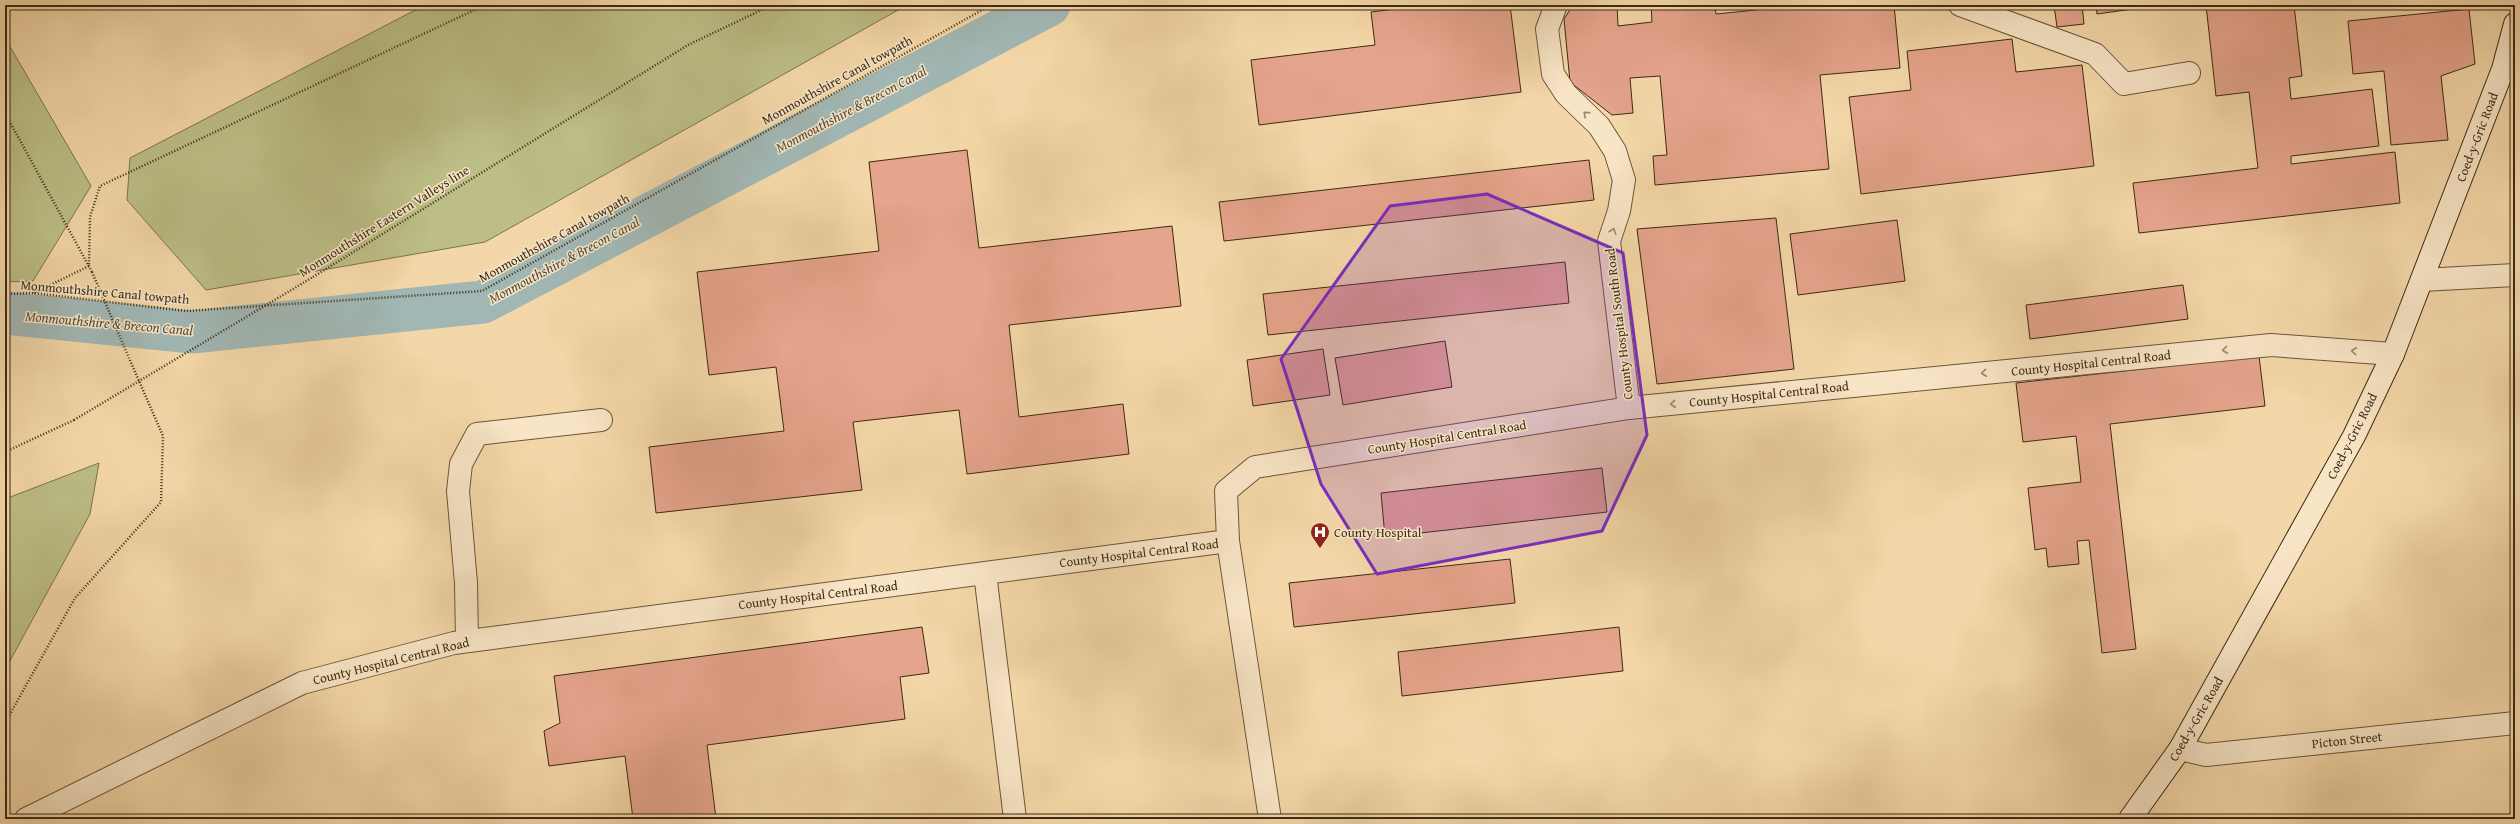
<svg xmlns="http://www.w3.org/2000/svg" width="2520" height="824" font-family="'Gentium Book Plus',serif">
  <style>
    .green { fill: #bcbe86; stroke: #7c744e }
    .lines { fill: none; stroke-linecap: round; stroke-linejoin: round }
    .canal { stroke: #a1b7b4; stroke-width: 43 }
    .building { fill: #e5a48c; stroke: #3c2b15 }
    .lane-casing { stroke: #6a563a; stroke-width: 24 }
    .street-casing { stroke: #6a563a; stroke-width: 24 }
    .secondary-casing { stroke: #3c2b15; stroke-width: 24 }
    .path { stroke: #3c2b15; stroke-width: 2.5; stroke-dasharray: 1 2; stroke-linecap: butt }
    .lane { stroke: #f8e5c6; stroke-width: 22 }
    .street { stroke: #f8e5c6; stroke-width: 22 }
    .secondary { stroke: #f8e5c6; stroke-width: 22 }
    .path-bridge { stroke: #3c2b15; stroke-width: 2.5; stroke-dasharray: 1 2; stroke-linecap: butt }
    .oneway { stroke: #9a886e }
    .marked { fill: #7b2cbf; fill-opacity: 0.2; stroke: #7b2cbf; stroke-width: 3; stroke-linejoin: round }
    .labels { text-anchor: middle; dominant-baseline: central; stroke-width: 3; stroke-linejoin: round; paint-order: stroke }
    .street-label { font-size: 13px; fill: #3c2b15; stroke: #f8e5c6 }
    .poi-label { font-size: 13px; fill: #3c2b15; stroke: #f8e5c6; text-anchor: start }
    .water-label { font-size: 14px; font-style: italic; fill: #554e3d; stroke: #f8e5c6 }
  </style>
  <rect width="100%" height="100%" fill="#f4d7a8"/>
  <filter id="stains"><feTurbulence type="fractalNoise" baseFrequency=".005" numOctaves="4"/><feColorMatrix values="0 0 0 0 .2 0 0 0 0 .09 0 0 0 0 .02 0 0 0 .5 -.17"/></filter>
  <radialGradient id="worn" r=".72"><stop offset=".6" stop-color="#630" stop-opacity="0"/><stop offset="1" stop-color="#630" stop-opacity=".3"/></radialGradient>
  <path class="green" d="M 425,5 L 907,5 L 485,242 L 206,290 L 127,200 L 130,158 Z
    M 5,38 L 91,186 L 33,281 L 5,282 Z
    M 99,463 L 90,514 L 5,670 L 5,499 Z"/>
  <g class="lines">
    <path class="canal" d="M 5,313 L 192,332 L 483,302 L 1049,5"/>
  </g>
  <path class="building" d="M 1427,5 L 1510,5 L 1521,92 L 1259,125 L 1251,60 L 1375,45 L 1371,12 Z
    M 1573,5 L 1617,5 L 1618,26 L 1652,22 L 1651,5 L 1715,5 L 1716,14 L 1756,10 L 1756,5 L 1894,5 L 1900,68 L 1820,75 L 1829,169 L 1655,185 L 1653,156 L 1667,155 L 1660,76 L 1630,78 L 1633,113 L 1612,115 L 1570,82 L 1564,19 Z
    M 2054,5 L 2082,5 L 2084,24 L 2057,27 Z
    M 2096,5 L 2161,5 L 2097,14 Z
    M 2206,5 L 2294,5 L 2302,76 L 2289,78 L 2291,99 L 2372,89 L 2379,146 L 2291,156 L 2291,164 L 2395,152 L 2400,203 L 2139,233 L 2133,183 L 2258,168 L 2249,92 L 2216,96 Z
    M 2469,9 L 2475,64 L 2441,76 L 2448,140 L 2391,145 L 2384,71 L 2353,74 L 2348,21 Z
    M 2012,39 L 2016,72 L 2082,65 L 2094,166 L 1861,194 L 1849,97 L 1911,90 L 1907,51 Z
    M 967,150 L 979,248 L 1172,226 L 1181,306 L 1009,325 L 1019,417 L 1123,404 L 1129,454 L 967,474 L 959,410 L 853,422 L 862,490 L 656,513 L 649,447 L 784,431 L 776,367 L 709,375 L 697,272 L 879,251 L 869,162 Z
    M 1589,160 L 1594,200 L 1224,241 L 1219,202 Z
    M 1776,218 L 1794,369 L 1657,384 L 1637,229 Z
    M 1897,220 L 1905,281 L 1798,295 L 1790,234 Z
    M 1565,262 L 1569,303 L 1268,335 L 1263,294 Z
    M 2183,285 L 2188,319 L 2030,339 L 2026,305 Z
    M 1445,341 L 1452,387 L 1343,405 L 1335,358 Z
    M 1323,349 L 1330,395 L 1253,406 L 1247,360 Z
    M 2259,356 L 2265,406 L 2110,424 L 2136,649 L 2102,653 L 2089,540 L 2077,541 L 2079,564 L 2048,567 L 2046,548 L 2035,550 L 2028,488 L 2081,482 L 2076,436 L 2023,442 L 2016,383 Z
    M 1602,468 L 1607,512 L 1385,537 L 1381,493 Z
    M 1510,559 L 1515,603 L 1294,627 L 1289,583 Z
    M 922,627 L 929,673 L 900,677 L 905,719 L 707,745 L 716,819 L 633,819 L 625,756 L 549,766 L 544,731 L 560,723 L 554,676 Z
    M 1619,627 L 1623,671 L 1402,696 L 1398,652 Z"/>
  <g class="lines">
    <defs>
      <path id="lane" d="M 1556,5 L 1547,29 L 1553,74 L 1566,94 L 1599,126 L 1615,151 L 1624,180 L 1619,211 L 1609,241 L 1629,408
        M 1960,5 L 2095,54 L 2124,84 L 2189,73
        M 1228,541 L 1270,819
        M 985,573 L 1015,819
        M 467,641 L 466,583 L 458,491 L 461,464 L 477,434 L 601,420
        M 26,819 L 302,683 L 454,643 L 1228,541 L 1226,491 L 1255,467 L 1629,408 L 2271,345 L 2393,354"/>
      <path id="street" d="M 2422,280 L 2515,275
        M 2180,749 L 2206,755 L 2515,723"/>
      <path id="secondary" d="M 2130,819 L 2180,749 L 2354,436 L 2393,354 L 2503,69 L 2515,24"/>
    </defs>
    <use href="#lane" class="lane-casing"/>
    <use href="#street" class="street-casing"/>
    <use href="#secondary" class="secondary-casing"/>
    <path class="path" d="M 5,113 L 92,272
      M 313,277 L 688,45 L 772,5
      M 34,293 L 89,266 L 90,217 L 100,186 L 485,5
      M 5,294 L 33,293 L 186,311 L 482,291 L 991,5
      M 5,452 L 74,420
      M 5,723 L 75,598 L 161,502 L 163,436 L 129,358"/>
    <use href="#lane" class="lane"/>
    <use href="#street" class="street"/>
    <use href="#secondary" class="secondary"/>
    <path class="path-bridge" d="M 92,272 L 129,358
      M 74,420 L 313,277"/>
  </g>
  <defs><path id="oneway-chevron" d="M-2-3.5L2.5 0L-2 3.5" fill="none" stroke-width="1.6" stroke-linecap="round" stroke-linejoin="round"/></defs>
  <g class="oneway">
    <use href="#oneway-chevron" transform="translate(1586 114) rotate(-139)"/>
    <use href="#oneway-chevron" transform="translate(1613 231) rotate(-71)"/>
    <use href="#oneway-chevron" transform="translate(2225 350) rotate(174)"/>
    <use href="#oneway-chevron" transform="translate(2354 351) rotate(-174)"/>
    <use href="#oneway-chevron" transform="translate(1984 373) rotate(174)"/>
    <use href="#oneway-chevron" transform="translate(1673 404) rotate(174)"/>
  </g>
  <path class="marked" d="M 1487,194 L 1623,253 L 1647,435 L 1602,531 L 1377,574 L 1321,484 L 1281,359 L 1390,206 Z"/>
  <defs>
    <symbol id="hospital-pin" viewBox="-11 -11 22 30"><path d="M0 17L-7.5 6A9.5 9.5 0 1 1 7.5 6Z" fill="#8f2418" stroke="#f8e5c6"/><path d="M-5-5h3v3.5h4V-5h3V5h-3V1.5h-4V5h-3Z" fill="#fff"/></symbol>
  </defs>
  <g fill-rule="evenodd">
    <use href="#hospital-pin" x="1309" y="521" width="22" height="30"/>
  </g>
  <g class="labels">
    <g class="street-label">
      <text transform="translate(837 80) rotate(-29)">Monmouthshire Canal towpath</text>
      <text transform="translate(2477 137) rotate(-69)">Coed-y-Gric Road</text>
      <text transform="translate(384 221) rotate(-32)">Monmouthshire Eastern Valleys line</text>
      <text transform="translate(554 238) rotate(-29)">Monmouthshire Canal towpath</text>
      <text transform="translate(105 292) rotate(5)">Monmouthshire Canal towpath</text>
      <text transform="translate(1619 324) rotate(-97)">County Hospital South Road</text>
      <text transform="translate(2091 363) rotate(-6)">County Hospital Central Road</text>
      <text transform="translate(1769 394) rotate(-6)">County Hospital Central Road</text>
      <text transform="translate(2352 436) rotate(-63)">Coed-y-Gric Road</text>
      <text transform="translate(1447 437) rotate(-9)">County Hospital Central Road</text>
      <text transform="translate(1139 553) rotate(-7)">County Hospital Central Road</text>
      <text transform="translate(818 595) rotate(-7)">County Hospital Central Road</text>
      <text transform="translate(391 661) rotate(-14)">County Hospital Central Road</text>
      <text transform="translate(2196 719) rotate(-60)">Coed-y-Gric Road</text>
      <text transform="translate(2347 740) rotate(-6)">Picton Street</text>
    </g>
    <g class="poi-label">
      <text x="1334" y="532">County Hospital</text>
    </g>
    <g class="water-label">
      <text transform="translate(851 109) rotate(-28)">Monmouthshire &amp; Brecon Canal</text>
      <text transform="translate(564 260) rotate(-28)">Monmouthshire &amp; Brecon Canal</text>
      <text transform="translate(109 323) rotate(5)">Monmouthshire &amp; Brecon Canal</text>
    </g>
  </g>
  <rect width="2520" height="824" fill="none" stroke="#f4d7a8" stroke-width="20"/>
  <rect x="6" y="6" width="2508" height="812" fill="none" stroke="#3c2b15" stroke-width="2"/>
  <rect x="10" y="10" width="2500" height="804" fill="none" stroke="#3c2b15"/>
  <rect width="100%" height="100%" filter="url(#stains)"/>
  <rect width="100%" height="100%" fill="url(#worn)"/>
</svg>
